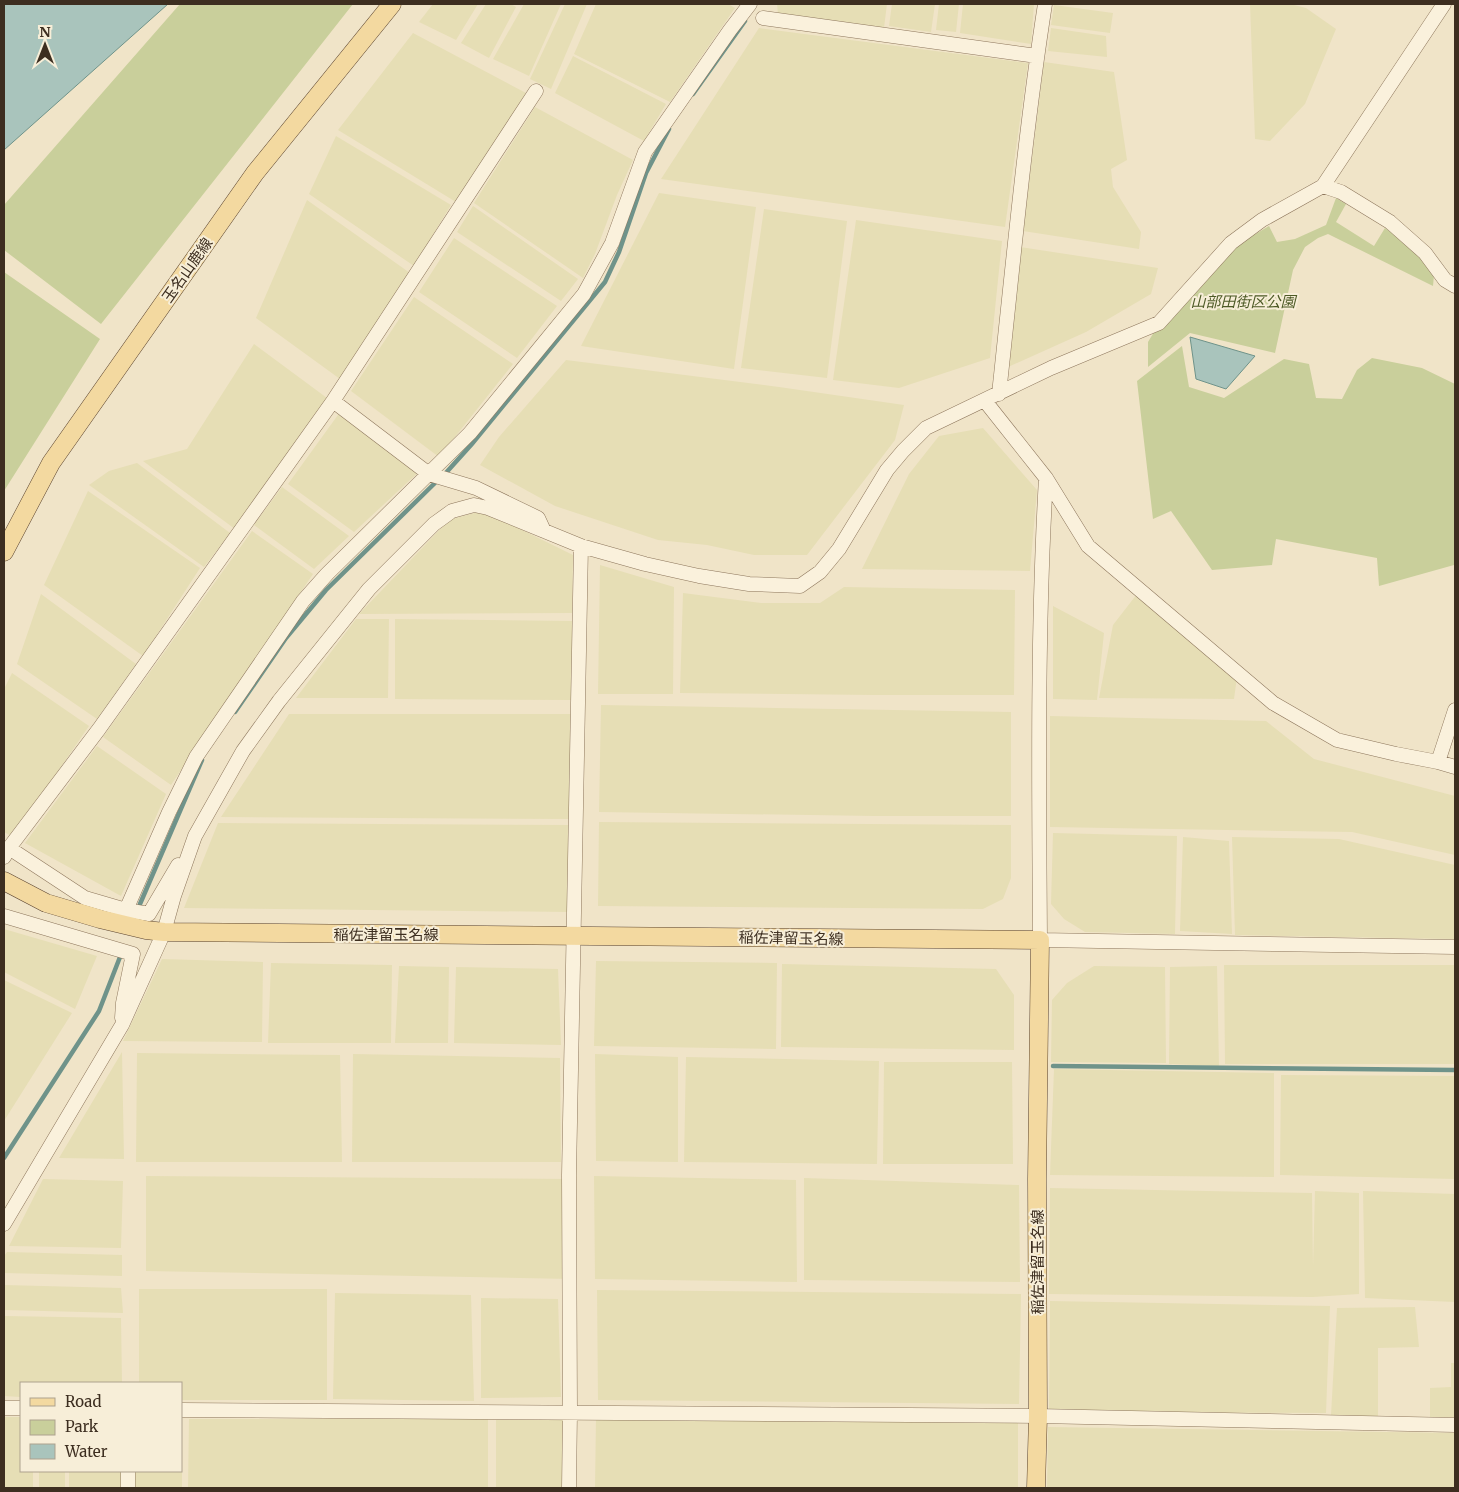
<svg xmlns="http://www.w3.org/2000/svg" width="1459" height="1492" font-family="Merriweather,'Noto Sans JP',serif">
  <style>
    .farmland { fill: #e6deb5 }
    .green { fill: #c9cf9b }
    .water { fill: #a9c4bc; stroke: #6f938a }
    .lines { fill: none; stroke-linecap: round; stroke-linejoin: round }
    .stream { stroke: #6f938a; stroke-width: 4.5 }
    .minor-casing { stroke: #8d765c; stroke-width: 15 }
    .major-casing { stroke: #5b4430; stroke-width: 19 }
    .minor { stroke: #faf1dc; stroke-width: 14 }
    .major { stroke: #f3d9a0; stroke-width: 18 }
    .labels { text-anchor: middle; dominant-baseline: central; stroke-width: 4; stroke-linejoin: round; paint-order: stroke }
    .street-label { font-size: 15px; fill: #3d2e20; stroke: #f7eed8 }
    .park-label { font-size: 15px; font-style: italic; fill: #4d5a26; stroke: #f7eed8 }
  </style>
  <rect width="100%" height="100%" fill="#f0e4c8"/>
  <path class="farmland" d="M 433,4 L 478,4 L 456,40 L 419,22 Z
    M 486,4 L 511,4 L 516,7 L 489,58 L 461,43 Z
    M 524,4 L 561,4 L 529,76 L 493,59 Z
    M 565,4 L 587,4 L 551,89 L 530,79 Z
    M 596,4 L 728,4 L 735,8 L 670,102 L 574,54 Z
    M 777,4 L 887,4 L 884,28 L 778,14 Z
    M 892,4 L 935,4 L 931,32 L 889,26 Z
    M 939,4 L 959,4 L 956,32 L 936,30 Z
    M 963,4 L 1034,4 L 1031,44 L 960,33 Z
    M 1250,4 L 1290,4 L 1306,8 L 1336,29 L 1305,104 L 1270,141 L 1255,139 Z
    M 1054,5 L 1113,13 L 1110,33 L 1051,25 Z
    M 759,28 L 1028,63 L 1005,227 L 661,179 Z
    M 1051,28 L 1106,36 L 1107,57 L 1048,51 Z
    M 413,33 L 526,93 L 456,202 L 338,130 Z
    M 573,56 L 666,104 L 644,141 L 555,93 Z
    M 1044,62 L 1114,72 L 1127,160 L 1111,169 L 1113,187 L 1141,232 L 1139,249 L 1023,231 Z
    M 535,107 L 633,160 L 617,195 L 595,254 L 583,278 L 474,203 Z
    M 336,136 L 451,205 L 414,266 L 309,194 Z
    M 659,193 L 756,207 L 734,369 L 581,346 Z
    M 307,200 L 410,273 L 340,379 L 256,318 Z
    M 473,206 L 578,279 L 561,301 L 457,232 Z
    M 764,209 L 847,221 L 827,378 L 741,368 Z
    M 856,220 L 1002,241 L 990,358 L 899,388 L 833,380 Z
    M 454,238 L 557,306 L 517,358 L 419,292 Z
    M 1020,247 L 1158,268 L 1151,294 L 1086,332 L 1008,367 Z
    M 414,297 L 513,364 L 439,457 L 351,391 Z
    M 254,344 L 327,398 L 235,529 L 143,461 L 187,449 Z
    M 566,360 L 779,387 L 904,405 L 895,440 L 807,555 L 754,555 L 707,545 L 658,540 L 555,506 L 480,465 L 499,437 Z
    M 343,408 L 423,468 L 354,532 L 288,484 Z
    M 983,428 L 1037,490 L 1030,571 L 862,569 L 909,474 L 939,436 Z
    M 137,463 L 230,533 L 204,567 L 89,485 L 109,471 Z
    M 282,487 L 349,536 L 314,569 L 254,525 Z
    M 88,491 L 200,568 L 143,656 L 44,585 Z
    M 478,512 L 512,525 L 573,555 L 572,613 L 359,614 L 449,520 Z
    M 252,531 L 313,574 L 171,785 L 103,737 Z
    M 600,565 L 674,587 L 673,694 L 598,694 Z
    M 844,587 L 1015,590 L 1014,695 L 874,695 L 680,693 L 683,593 L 761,603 L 820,603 Z
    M 41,594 L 136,664 L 97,719 L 17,664 Z
    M 1137,594 L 1237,677 L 1234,699 L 1099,698 L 1113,625 Z
    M 1053,606 L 1104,633 L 1097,700 L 1053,699 Z
    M 356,619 L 389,619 L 388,698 L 296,698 Z
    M 395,619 L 572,621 L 573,700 L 395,699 Z
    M 12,673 L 89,726 L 13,837 L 4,832 L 4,689 Z
    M 601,705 L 1011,712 L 1011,816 L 875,816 L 599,812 Z
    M 289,714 L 573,714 L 572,819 L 221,817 Z
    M 1050,716 L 1266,721 L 1314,759 L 1455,796 L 1455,855 L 1352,832 L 1050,827 Z
    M 97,746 L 166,794 L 121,896 L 25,843 Z
    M 599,822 L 1011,825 L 1011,878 L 1003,899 L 983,909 L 598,906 Z
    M 218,823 L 571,825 L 569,912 L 184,908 Z
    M 1053,833 L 1177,836 L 1175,934 L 1085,932 L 1064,919 L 1051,904 Z
    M 1183,837 L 1229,841 L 1232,934 L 1180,931 Z
    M 1232,837 L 1339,839 L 1455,865 L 1455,939 L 1235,935 Z
    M 4,929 L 97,956 L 75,1009 L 4,972 Z
    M 162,959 L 263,962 L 262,1042 L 123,1041 Z
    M 596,961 L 777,963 L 776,1049 L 594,1046 Z
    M 271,963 L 392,965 L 391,1043 L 268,1043 Z
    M 782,964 L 996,969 L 1014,995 L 1014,1050 L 781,1047 Z
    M 1224,965 L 1455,965 L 1455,1064 L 1225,1064 Z
    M 399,966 L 449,967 L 448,1043 L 395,1043 Z
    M 1094,966 L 1165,967 L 1166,1063 L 1051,1062 L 1052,1000 L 1067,983 Z
    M 1217,966 L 1219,1066 L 1169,1064 L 1170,967 Z
    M 456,967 L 558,969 L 561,1045 L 454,1043 Z
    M 4,980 L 72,1013 L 4,1121 Z
    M 122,1052 L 124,1159 L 59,1158 Z
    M 137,1053 L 340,1055 L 342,1162 L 136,1162 Z
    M 353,1054 L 560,1058 L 561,1162 L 352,1162 Z
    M 595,1054 L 678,1057 L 678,1162 L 596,1161 Z
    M 686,1057 L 879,1061 L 877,1164 L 684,1162 Z
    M 884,1062 L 1012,1062 L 1013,1164 L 883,1164 Z
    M 1054,1069 L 1274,1073 L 1274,1177 L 1050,1175 Z
    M 1281,1075 L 1455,1076 L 1455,1179 L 1280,1175 Z
    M 146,1176 L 569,1179 L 571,1279 L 146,1271 Z
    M 594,1176 L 796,1180 L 797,1282 L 595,1279 Z
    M 804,1178 L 1019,1185 L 1020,1282 L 804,1280 Z
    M 43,1179 L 123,1181 L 121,1248 L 9,1246 Z
    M 1050,1188 L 1312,1193 L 1313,1266 L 1315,1191 L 1359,1193 L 1359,1294 L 1313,1297 L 1049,1294 Z
    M 1363,1191 L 1455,1194 L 1455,1302 L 1365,1298 Z
    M 7,1252 L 122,1255 L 122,1276 L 4,1273 L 4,1256 Z
    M 4,1285 L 121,1288 L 123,1313 L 4,1310 Z
    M 139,1289 L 327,1289 L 327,1400 L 181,1400 L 181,1383 L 139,1383 Z
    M 597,1290 L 1021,1294 L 1019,1404 L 598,1400 Z
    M 335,1293 L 471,1295 L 474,1401 L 333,1399 Z
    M 481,1298 L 558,1299 L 561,1397 L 481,1398 Z
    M 1050,1301 L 1330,1306 L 1326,1413 L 1049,1412 Z
    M 1415,1307 L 1419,1347 L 1378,1348 L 1378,1419 L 1331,1415 L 1337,1308 Z
    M 4,1316 L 121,1318 L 122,1383 L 21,1383 L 21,1397 L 4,1396 Z
    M 1451,1363 L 1455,1363 L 1455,1417 L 1430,1418 L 1430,1388 L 1451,1387 Z
    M 4,1417 L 21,1417 L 21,1471 L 33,1471 L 33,1488 L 4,1488 Z
    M 181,1417 L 182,1417 L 182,1488 L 135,1488 L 135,1471 L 181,1471 Z
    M 596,1417 L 1018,1423 L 1018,1488 L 595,1488 Z
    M 189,1419 L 488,1419 L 488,1488 L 188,1488 Z
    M 496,1420 L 563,1420 L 563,1488 L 496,1488 Z
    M 1048,1427 L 1455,1433 L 1455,1488 L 1047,1488 Z
    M 39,1471 L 65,1471 L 65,1488 L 39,1488 Z
    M 69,1471 L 121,1471 L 121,1488 L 69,1488 Z"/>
  <path class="green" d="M 180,4 L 353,4 L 101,324 L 4,250 L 4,205 Z
    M 1336,198 L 1346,204 L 1336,222 L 1374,246 L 1385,228 C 1405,241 1421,256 1434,275 L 1433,286 L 1328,234 L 1318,238 L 1305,247 L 1293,270 L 1275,353 L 1190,333 L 1148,367 L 1148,342 L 1154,332 L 1175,316 L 1237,245 L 1269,226 L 1277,242 L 1295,239 L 1326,225 Z
    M 4,272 L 100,339 L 4,491 Z
    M 1182,346 L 1189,387 L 1224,398 L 1284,359 L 1309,364 L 1316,398 L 1342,399 L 1357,370 L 1372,358 L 1422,368 L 1455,384 L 1455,563 L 1454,565 L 1379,586 L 1377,558 L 1276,539 L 1272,565 L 1212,570 L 1171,511 L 1153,519 L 1137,381 Z"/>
  <path class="water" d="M 4,4 L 168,4 L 4,150 Z
    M 1190,337 L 1255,356 L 1226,389 L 1196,379 Z"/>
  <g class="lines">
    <path class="stream" d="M 693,94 L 745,21
      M 444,475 L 471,445 L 605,282 L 619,252 L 646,173 L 669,129
      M 235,712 L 286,638 L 326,590 L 438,480
      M 140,904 L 202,760
      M 1053,1066 L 1455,1070
      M 4,1158 L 99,1011 L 120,957"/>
    <defs>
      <path id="minor" d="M 763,18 L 1037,56
        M 1323,186 L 1341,192 L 1390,222 L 1425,253 L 1445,280 L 1455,286
        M 999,394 C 1013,264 1025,133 1045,4
        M 333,401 L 429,474 L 476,488 L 538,518 L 544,531
        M 985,401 L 1046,478 L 1088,546 L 1273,703 L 1337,740 L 1396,754 L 1438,762 L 1455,767
        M 1046,478 C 1037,632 1039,786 1040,940 L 1455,947
        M 1438,762 L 1455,710
        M 9,848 L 85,898 L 126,910 L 149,914 L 178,865
        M 4,857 L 9,848 L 99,729 L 333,401 L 536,91
        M 126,910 L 169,812 L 196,757 L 303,601 L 327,574 L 470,433 L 584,294 L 612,243 L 645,152 L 730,30 L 750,4
        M 4,916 L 133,954 L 123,1003 L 122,1018
        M 4,1224 L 122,1025 L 164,932 L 174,896 L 195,836 L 243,751 L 279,701 L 369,589 L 434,524 L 452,511 L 474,505 L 488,508 L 581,546 L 645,564 L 699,576 L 749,584 L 800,586 L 820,572 L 839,549 L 887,470 L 903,451 L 926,428 L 1051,368 L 1159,323 L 1231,243 L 1262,220 L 1323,186 L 1444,4
        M 4,1408 L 21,1408
        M 181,1410 L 1038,1416 L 1455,1425
        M 128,1488 L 128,1471
        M 569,1488 L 570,1412 L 569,1175 L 581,546"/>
      <path id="major" d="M 4,552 L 51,463 L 255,173 L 392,4
        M 4,881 L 46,903 L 100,919 L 146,930 L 164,932 L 1040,940 L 1037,1179 L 1038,1416 L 1036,1488"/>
    </defs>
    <use href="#minor" class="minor-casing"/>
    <use href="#major" class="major-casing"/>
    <use href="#minor" class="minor"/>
    <use href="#major" class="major"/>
  </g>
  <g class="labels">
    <g class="street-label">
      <text transform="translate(187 270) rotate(-55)">玉名山鹿線</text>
      <text x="386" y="934">稲佐津留玉名線</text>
      <text transform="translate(791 938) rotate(1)">稲佐津留玉名線</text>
      <text transform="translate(1037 1262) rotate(-90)">稲佐津留玉名線</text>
    </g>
    <g class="park-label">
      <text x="1243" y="301">山部田街区公園</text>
    </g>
  </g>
  <rect width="1459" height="1492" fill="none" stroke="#3d2e20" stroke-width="10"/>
  <rect x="20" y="1382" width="162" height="90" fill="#f7eed8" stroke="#ada18e"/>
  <rect x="30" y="1398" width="25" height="8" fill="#f3d9a0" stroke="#ada18e"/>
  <text x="65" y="1407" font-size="15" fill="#3d2e20">Road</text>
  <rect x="30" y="1420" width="25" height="15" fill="#c9cf9b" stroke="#ada18e"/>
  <text x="65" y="1432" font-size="15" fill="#3d2e20">Park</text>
  <rect x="30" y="1444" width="25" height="15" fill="#a9c4bc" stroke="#ada18e"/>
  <text x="65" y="1457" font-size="15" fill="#3d2e20">Water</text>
  <g transform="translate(45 45)" stroke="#f7eed8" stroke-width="4" paint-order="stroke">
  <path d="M0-4L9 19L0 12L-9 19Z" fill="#3d2e20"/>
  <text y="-8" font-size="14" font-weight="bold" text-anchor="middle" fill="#3d2e20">N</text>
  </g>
</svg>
